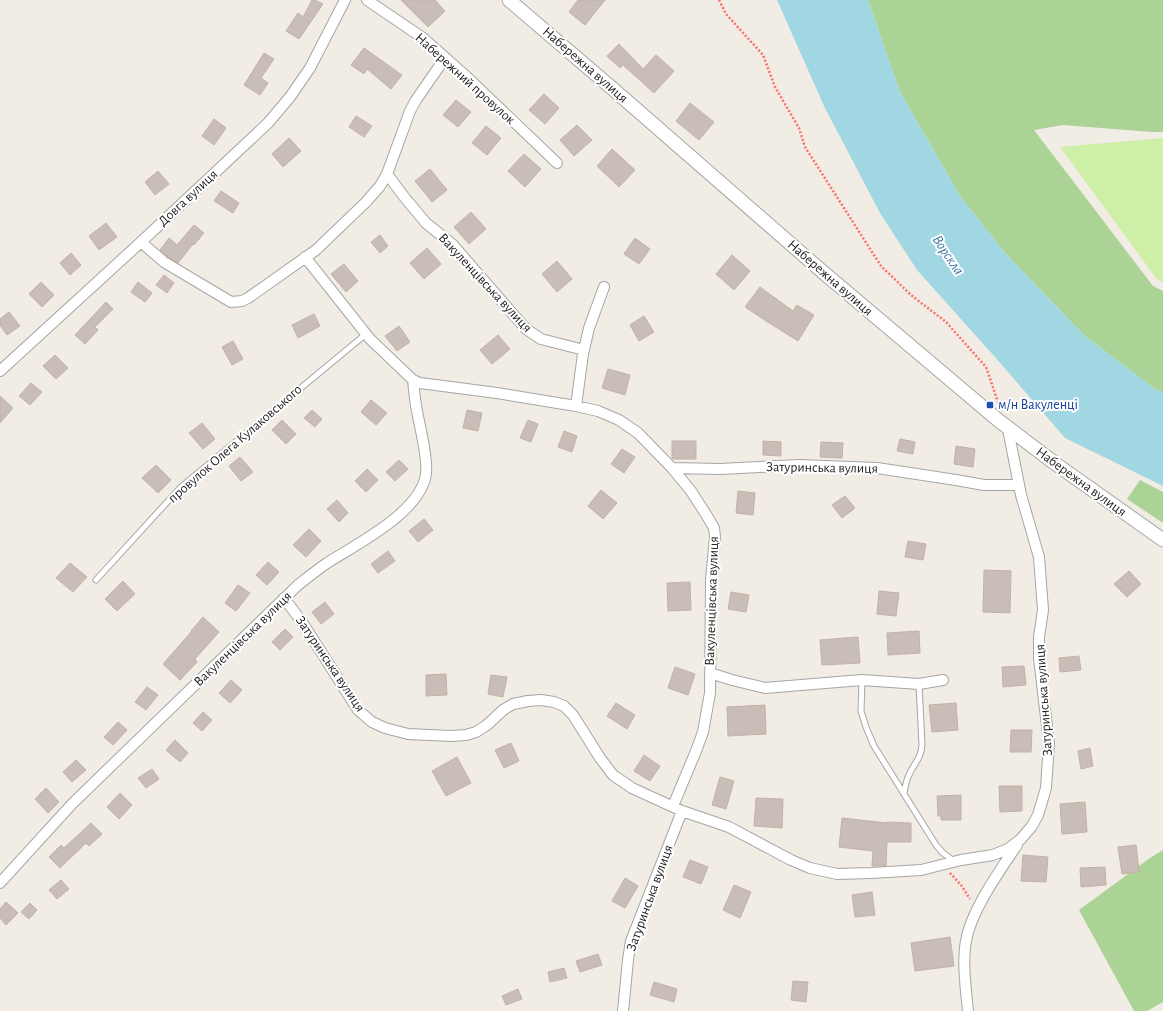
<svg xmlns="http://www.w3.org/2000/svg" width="1163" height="1011" font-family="'Alegreya Sans',sans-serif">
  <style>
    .grass { fill: #ceefa6 }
    .forest { fill: #abd396 }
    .water { fill: #a1d7e2 }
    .building { fill: #c9beb7; stroke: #c4b1a5 }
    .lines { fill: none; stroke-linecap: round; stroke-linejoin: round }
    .service-casing { stroke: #a6a6a6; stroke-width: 7 }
    .minor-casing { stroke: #a6a6a6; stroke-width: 12 }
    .tertiary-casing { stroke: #a6a6a6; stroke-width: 15 }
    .path { stroke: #ff6e67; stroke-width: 2.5; stroke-dasharray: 2 2; stroke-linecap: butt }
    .service { stroke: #fff; stroke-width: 5 }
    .minor { stroke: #fff; stroke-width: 10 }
    .tertiary { stroke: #fff; stroke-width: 13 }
    .transit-dot { fill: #1a4fb4; stroke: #fff; stroke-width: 1.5 }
    .labels { text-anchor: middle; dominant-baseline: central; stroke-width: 4; stroke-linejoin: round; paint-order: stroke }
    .street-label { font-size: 14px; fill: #1f1f1f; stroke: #fff }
    .transit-label { font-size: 14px; fill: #164399; stroke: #fff; text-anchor: start }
    .water-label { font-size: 15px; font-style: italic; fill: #3e78a6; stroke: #fff }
  </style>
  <rect width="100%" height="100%" fill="#f1ece4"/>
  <path class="grass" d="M 1163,138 L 1163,282 L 1156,278 L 1060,147 Z"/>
  <path class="forest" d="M 868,0 L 1163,0 L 1163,132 L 1152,132 L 1063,125 L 1034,130 L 1153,286 L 1163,291 L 1163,393 L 1155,389 L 1085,336 L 1004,252 L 960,196 L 900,92 Z
    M 1140,480 L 1163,492 L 1163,523 L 1127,499 Z
    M 1163,850 L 1163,1002 L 1147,1011 L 1134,1011 L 1079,910 L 1150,858 Z"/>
  <path class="water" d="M 777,0 L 868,0 L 900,92 L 960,196 L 1004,252 L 1085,336 L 1155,389 L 1163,393 L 1163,486 L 1065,438 L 995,357 L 917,270 L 880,213 L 824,106 Z"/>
  <path class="building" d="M 312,0 L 315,0 L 323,4 L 299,39 L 286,31 L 298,13 L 303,17 Z
    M 401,0 L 435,0 L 445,11 L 428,27 Z
    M 578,0 L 605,0 L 585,25 L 569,12 Z
    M 619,44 L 643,69 L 656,55 L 674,71 L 654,93 L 623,65 L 620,68 L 607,56 Z
    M 364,48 L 402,75 L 391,89 L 367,69 L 364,74 L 351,65 Z
    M 264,53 L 274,59 L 261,78 L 268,83 L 260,95 L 244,85 Z
    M 544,94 L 559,108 L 545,124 L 529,110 Z
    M 456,100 L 471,112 L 458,127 L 443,115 Z
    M 690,103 L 714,122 L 699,140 L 676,121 Z
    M 356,116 L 372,126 L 364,137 L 349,127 Z
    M 214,119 L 226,128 L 214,145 L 202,136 Z
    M 577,125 L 592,140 L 574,156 L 560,140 Z
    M 486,126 L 501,138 L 487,155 L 472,143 Z
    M 289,138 L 301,151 L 283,167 L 272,154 Z
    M 612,149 L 635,170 L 619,187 L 597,166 Z
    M 524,154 L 541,169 L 525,187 L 508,171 Z
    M 430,169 L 447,190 L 432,202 L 415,181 Z
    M 158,171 L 169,184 L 155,195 L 145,182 Z
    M 221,191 L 239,203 L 233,213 L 214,201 Z
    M 471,212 L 486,229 L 469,244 L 454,227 Z
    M 106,223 L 117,237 L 99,250 L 89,236 Z
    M 194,225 L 204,233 L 194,245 L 193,244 L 178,263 L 168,257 L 160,250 L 169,238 L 177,245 Z
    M 380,235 L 388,246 L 380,253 L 371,242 Z
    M 635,238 L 650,249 L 639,264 L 624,254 Z
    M 427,248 L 441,264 L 424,279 L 410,263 Z
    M 71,253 L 81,265 L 70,275 L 60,263 Z
    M 732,255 L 750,271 L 734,290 L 716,274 Z
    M 557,261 L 572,279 L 557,292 L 542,274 Z
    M 344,264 L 358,281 L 346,292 L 331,274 Z
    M 164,275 L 174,283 L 167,293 L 156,285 Z
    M 41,282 L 54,295 L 42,307 L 29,294 Z
    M 138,282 L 152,293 L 145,302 L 131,292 Z
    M 760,287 L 793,311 L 797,305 L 814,315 L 798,341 L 766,321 L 745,307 Z
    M 106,302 L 113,309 L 95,327 L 98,330 L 85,344 L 75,335 Z
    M 9,312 L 20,326 L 7,335 L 0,325 L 0,319 Z
    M 314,314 L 320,326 L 298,338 L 292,325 Z
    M 644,316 L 654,332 L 639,341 L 630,325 Z
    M 399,326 L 410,342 L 397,351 L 385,336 Z
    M 498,335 L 510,349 L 492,364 L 480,350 Z
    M 233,341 L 243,359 L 232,365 L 222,347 Z
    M 55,355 L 68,368 L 56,379 L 43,366 Z
    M 608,369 L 630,375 L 625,395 L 602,388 Z
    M 31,383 L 42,392 L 30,405 L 19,396 Z
    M 0,396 L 13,408 L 0,423 Z
    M 371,400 L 387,413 L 376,425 L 361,412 Z
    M 312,410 L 322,419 L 315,427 L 304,418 Z
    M 467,410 L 482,413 L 478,431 L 463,428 Z
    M 282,420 L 296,434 L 286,444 L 272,430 Z
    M 528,420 L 538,424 L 531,442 L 520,438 Z
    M 202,423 L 215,439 L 203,449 L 189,433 Z
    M 564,431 L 577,436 L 572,452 L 558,447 Z
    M 900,439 L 915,442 L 913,454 L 897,451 Z
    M 672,441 L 696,441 L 696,459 L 673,459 L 672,458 Z
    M 763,441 L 781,442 L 781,456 L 763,455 Z
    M 821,442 L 843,443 L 842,458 L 820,457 Z
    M 956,446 L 975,449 L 973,467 L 954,464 Z
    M 622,449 L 635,457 L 624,473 L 611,464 Z
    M 240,457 L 253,472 L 241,481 L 229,466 Z
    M 399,460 L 408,469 L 395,481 L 386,472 Z
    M 156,465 L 171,480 L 158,493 L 142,478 Z
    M 367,469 L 378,480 L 366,492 L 355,481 Z
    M 601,490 L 617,503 L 603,519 L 588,506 Z
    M 738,491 L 755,493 L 753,515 L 736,513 Z
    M 845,496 L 855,508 L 842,518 L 832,505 Z
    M 337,500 L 348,513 L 339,522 L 327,509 Z
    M 424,519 L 433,530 L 418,542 L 409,531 Z
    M 309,529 L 321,541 L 306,557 L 293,545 Z
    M 908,541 L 926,544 L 923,560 L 905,557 Z
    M 388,551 L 395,561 L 378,573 L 371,564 Z
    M 268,562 L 279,572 L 267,585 L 256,575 Z
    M 70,563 L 87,577 L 73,592 L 56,578 Z
    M 984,570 L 1011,571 L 1010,613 L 983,612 Z
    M 1129,571 L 1141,584 L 1127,597 L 1114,584 Z
    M 123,581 L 135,594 L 117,611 L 105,599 Z
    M 690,582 L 691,610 L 668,611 L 667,583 Z
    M 238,585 L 250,593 L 236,611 L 225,603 Z
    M 879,591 L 899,593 L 896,616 L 877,614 Z
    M 731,592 L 749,595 L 746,612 L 728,609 Z
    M 325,602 L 334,614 L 321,624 L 312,612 Z
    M 203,617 L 219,632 L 195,659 L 197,662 L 180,680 L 163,664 L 192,631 L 191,631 Z
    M 285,629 L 293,637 L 280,650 L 272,642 Z
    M 919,631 L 920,653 L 888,655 L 887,633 Z
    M 858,637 L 860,663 L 822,665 L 820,640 Z
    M 1079,656 L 1081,670 L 1060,672 L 1059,658 Z
    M 1024,666 L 1026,685 L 1003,687 L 1002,667 Z
    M 675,667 L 695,674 L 688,695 L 668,688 Z
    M 446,674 L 447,695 L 426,696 L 426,675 Z
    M 491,675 L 507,677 L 503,697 L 488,694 Z
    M 231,680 L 242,690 L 230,703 L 219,693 Z
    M 147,687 L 158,695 L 146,710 L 135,702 Z
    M 616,703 L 635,715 L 627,729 L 607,716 Z
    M 956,703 L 958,730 L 932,732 L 929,705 Z
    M 765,705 L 766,734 L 728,736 L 727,707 Z
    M 203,712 L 212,720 L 202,731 L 193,723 Z
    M 118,722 L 127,730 L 113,745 L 104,737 Z
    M 1011,730 L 1032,730 L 1031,752 L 1010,752 Z
    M 175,740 L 188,753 L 180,762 L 166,750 Z
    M 511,743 L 519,761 L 504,768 L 495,750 Z
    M 1090,748 L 1093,766 L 1081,769 L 1078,751 Z
    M 644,755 L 660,766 L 650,781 L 634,771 Z
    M 457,757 L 471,783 L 446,796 L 432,771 Z
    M 76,760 L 86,770 L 72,782 L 63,772 Z
    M 152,769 L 159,779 L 146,788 L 138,778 Z
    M 720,777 L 734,781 L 726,809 L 712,805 Z
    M 999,786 L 1022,786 L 1022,811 L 1000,812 Z
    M 46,788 L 59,802 L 48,813 L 35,799 Z
    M 120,793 L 132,805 L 119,819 L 107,807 Z
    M 961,795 L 961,820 L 941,820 L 941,816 L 938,816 L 937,796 Z
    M 756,798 L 783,799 L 782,828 L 754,826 Z
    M 1085,802 L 1087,832 L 1062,834 L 1060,804 Z
    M 842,818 L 887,823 L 887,822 L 911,823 L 911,842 L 887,842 L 886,866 L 872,866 L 873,851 L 839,847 Z
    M 91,823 L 102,834 L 89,846 L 86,843 L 60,868 L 49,857 L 61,845 L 64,848 Z
    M 1136,845 L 1139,872 L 1122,874 L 1118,847 Z
    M 1023,855 L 1048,857 L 1046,882 L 1021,881 Z
    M 690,860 L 708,867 L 701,884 L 683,877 Z
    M 1105,867 L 1106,885 L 1081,887 L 1080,868 Z
    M 625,878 L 638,886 L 625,908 L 612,901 Z
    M 61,880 L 69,889 L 57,899 L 49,890 Z
    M 734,885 L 751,892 L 740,918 L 723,910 Z
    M 872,892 L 875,915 L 855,917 L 852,895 Z
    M 6,902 L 18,913 L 6,925 L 0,918 L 0,909 Z
    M 30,903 L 37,910 L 29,919 L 21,912 Z
    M 950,937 L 954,966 L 915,971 L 911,943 Z
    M 598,954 L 602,965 L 580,972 L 576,961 Z
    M 564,968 L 567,978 L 550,982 L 548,972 Z
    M 793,981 L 808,982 L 806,1002 L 791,1000 Z
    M 654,982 L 677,989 L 674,1002 L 650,995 Z
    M 518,989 L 522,999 L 506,1005 L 502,996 Z"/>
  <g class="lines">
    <defs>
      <path id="service" d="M 96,580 L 180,488 L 366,334
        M 862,680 L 861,711 L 866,727 L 874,746 L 936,845 L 943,853 L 954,861
        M 904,794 C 905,787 906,781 909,775 C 914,763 921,759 922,745 L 919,684"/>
      <path id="minor" d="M 367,0 L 423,38 L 467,77 L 557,163
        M 387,174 L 405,198 L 426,223 L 453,245 L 526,329 L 541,339 L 584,350
        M 141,242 L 164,262 L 231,302 L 242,301 L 248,298 L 316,250 L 366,202 L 380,186 L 387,174 L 410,111 L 416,100 L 445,58
        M 305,257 L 370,339 L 413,380 L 420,383 L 497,393 L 576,406 L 598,411 L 619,420 L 638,433 L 672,468 L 691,491 L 707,516 L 714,528 L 715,537 L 711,579 L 710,693 L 703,732 L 696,751 L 673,806
        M 0,371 L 141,242 L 268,123 L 290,97 L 310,68 L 345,0
        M 576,406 L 583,354 L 589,328 L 604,287
        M 672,468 L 720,469 L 799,465 L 877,468 L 956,480 L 984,485 L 1019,485
        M 284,598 L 302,622 L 358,710 L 372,722 L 385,728 L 408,734 L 451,736 L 466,735 L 476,732 L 487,725 L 503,710 L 513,704 L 528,701 L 541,700 L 554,702 L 564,706 L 573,715 L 600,758 L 613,775 L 632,788 L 682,811 L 729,827 L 791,860 L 810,868 L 837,874 L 871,873 L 921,870 L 961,860 L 993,855 L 1008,849 L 1021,839 L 1032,826 L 1038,815 L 1046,788 L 1049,743 L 1039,658 L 1039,637 L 1043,610 L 1039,557 L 1021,495 L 1008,429
        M 710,673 L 732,680 L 765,688 L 862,680 L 919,684 L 943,680
        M 0,883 L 72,804 L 298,585 C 307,578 317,570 327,563 C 357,544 421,512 426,474 C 428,457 420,428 417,411 C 415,401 414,390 413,380
        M 623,1011 L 628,960 L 631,941 L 682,811
        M 968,1011 C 966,990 962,962 966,941 C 971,911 1000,870 1017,845"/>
      <path id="tertiary" d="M 509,0 L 613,89 L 824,273 L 998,420 L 1053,462 L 1163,540"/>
    </defs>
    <use href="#service" class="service-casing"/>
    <use href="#minor" class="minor-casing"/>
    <use href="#tertiary" class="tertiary-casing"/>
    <path class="path" d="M 719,0 L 726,14 L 763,55 L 775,87 L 799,128 L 805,147 L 881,266 L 911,295 L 946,322 L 986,367 L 999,405
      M 950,873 L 961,885 L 970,899"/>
    <use href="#service" class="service"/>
    <use href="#minor" class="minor"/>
    <use href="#tertiary" class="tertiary"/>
  </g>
  <rect class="transit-dot" x="986" y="401" width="8" height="8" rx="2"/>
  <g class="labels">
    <g class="street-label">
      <text transform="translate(585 65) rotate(41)">Набережна вулиця</text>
      <text transform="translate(465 79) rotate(42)">Набережний провулок</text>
      <text transform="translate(188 198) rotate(-43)">Довга вулиця</text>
      <text transform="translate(830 278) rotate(41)">Набережна вулиця</text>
      <text transform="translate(485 283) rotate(47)">Вакуленцівська вулиця</text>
      <text transform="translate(235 444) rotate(-41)">провулок Олега Кулаковського</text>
      <text transform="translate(822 468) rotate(1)">Затуринська вулиця</text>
      <text transform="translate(1081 482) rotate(36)">Набережна вулиця</text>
      <text transform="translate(712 601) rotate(-88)">Вакуленцівська вулиця</text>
      <text transform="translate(243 639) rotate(-44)">Вакуленцівська вулиця</text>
      <text transform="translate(330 664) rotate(56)">Затуринська вулиця</text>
      <text transform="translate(1044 700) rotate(-94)">Затуринська вулиця</text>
      <text transform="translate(650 898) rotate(-70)">Затуринська вулиця</text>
    </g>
    <g class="transit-label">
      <text x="998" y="405">м/н Вакуленці</text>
    </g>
    <g class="water-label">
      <text transform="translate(948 255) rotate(56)">Ворскла</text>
    </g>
  </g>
</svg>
